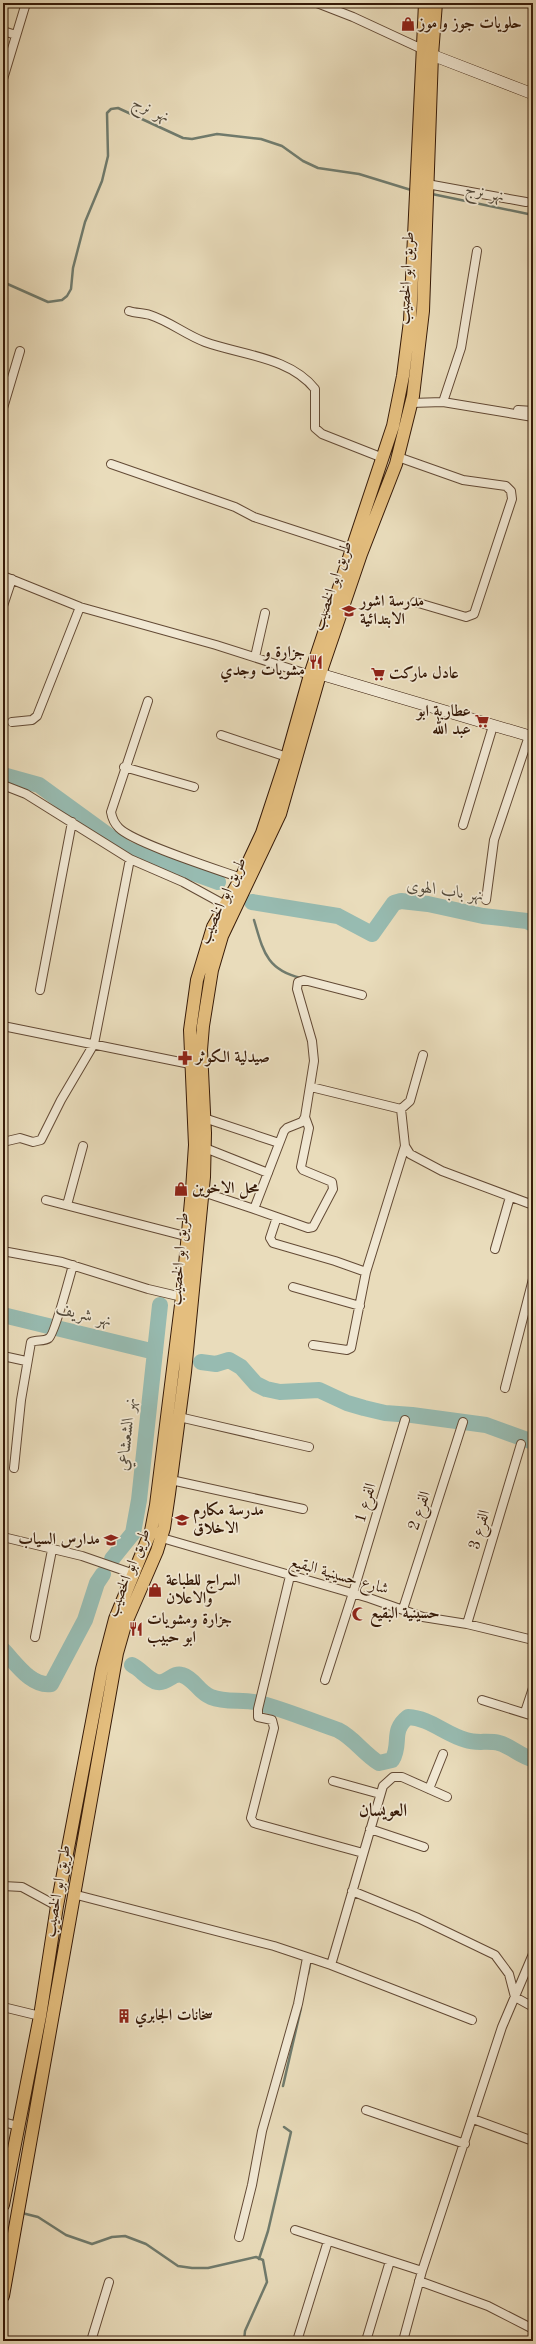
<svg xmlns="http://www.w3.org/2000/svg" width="536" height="2344" font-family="'Old Standard TT',Amiri,serif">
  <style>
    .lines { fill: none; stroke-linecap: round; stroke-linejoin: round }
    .stream { stroke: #707b6d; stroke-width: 2.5 }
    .river { stroke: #97bbb1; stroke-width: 16 }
    .street-casing { stroke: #634a35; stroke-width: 10 }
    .secondary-casing { stroke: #361a08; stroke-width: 12 }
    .primary-casing { stroke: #361a08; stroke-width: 14 }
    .street { stroke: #f1e8d3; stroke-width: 8 }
    .secondary { stroke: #f1e8d3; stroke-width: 11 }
    .primary { stroke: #e4be7e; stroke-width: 12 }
    .labels { text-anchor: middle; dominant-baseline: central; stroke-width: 3.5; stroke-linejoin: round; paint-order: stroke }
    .poi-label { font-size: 16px; font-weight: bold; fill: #361a08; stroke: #f1e8d3; text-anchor: start }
    .street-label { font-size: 16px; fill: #361a08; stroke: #f1e8d3 }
    .water-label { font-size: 17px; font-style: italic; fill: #534a3b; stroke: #f1e8d3 }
    .quarter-label { font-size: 18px; font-weight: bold; fill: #361a08; stroke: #f1e8d3 }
  </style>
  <rect width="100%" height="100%" fill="#e9dcbb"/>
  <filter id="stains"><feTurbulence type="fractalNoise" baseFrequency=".005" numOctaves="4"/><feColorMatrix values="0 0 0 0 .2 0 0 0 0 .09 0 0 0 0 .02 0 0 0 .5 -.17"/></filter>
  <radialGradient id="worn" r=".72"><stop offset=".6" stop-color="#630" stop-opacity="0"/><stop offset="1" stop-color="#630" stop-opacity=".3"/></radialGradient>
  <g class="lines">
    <path class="stream" d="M 432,194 L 533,215
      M 3,282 L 48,302 L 62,300 L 67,296 L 71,289 L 73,268 L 85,222 L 102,181 L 108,156 L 107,113 L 111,109 L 118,108 L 183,138 L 192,139 L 217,134 L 261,139 L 282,146 L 303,161 L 318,168 L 359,174 L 411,190
      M 254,920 C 263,950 266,970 301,978
      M 308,1974 L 311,1959
      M 283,2086 L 301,2008
      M 22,2213 L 38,2217 L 66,2235 L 92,2244 L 112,2237 L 125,2236 L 146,2244 L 178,2266 L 192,2268 L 208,2268 L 256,2257 L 263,2260 L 267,2282 L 245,2331 L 244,2341
      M 259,2259 L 268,2231 L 291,2132 L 284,2127"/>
    <path class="river" d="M 3,775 L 39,785 L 127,849 L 218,882
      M 252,902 L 338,916 L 372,934 L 394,903 L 401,901 L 428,904 L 483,916 L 527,921 L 533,924
      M 3,1315 L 155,1352
      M 201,1362 L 216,1364 L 229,1360 L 241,1367 L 256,1384 L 266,1389 L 280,1392 L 319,1390 L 347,1403 L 364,1408 L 385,1413 L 412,1415 L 486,1425 L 533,1442
      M 112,1559 L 133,1533 L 139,1500 L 160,1305
      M 3,1650 C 15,1662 31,1687 51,1684 L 85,1620 L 97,1583 L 103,1574
      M 132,1665 C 141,1669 148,1680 157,1682 C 167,1684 173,1672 182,1675 C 195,1679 198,1692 211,1697 C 226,1703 243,1699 259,1703 C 286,1710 311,1721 338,1730 C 354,1738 363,1753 379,1763 L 392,1760 C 402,1744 390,1731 408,1717 C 430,1718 446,1735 466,1740 C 477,1744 488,1740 499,1743 C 511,1746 521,1757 533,1759"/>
    <defs>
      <path id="street" d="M 317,3 L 353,17 L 422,49
        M 3,31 L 16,35
        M 3,79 L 26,3
        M 427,184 L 526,202
        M 129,311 C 135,313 143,313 150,315 C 169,321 186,335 205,342 C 241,355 290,357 315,389 L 315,428 L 322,434 L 383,458
        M 443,402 L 461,348 L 477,251
        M 411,403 L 443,402 L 533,417
        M 3,408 L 20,351
        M 518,410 L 533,411
        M 398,457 L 463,480 L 506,486 L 511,491 L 512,499 L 474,614 L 466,617 L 415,602
        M 111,464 L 235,507 L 254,517 L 352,549
        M 3,576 L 80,607 L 216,645 L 310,675
        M 3,606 L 12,579
        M 255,657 L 265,613
        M 148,701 L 111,812 C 112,818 114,823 119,828 C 134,843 216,869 241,878
        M 12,722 L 32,720 L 37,716 L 80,607
        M 221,735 L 287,757
        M 124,767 L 194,787
        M 3,785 L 26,794 L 130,859 L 183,882 L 225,905
        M 463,825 L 493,726
        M 486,900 L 494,840 L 529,736
        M 40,990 L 72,822
        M 3,1026 L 190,1064
        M 423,1055 L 410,1101 L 401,1109 L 405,1146 L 410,1154 L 442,1171 L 533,1205
        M 311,1087 L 401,1109
        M 204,1118 L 279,1143
        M 3,1142 L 20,1138 L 33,1142 L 41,1140 L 61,1100 L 94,1044 L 130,859
        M 205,1148 L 268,1173
        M 203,1192 L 254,1209 L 284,1131 L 287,1128 L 302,1122 L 305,1117 L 314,1061 L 312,1041 L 297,989 L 298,982 L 304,980 L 362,995
        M 46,1200 L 189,1237
        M 67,1205 L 83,1146
        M 254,1209 L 308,1228 L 313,1227 L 333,1189 L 332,1182 L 303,1170 L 301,1167 L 309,1128 L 305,1117
        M 277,1217 L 270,1238 L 273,1243 L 335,1261 L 366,1272
        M 495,1249 L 510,1197
        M 8,1252 L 62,1262 L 148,1289 L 182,1297
        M 293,1287 L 360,1306
        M 313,1345 L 347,1350 L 351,1348 L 366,1272 L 405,1146
        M 3,1356 L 26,1361
        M 505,1388 L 533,1279
        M 179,1417 L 309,1447
        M 14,1468 L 21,1400 L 31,1342 C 37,1339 44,1342 49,1338 C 54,1335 70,1276 73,1265
        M 171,1480 L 303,1509
        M 3,1537 L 82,1556 L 134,1574
        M 162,1538 L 369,1598 L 423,1617 L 467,1624 L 533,1640
        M 290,1576 L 258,1709 L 258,1717 L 272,1720 L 274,1728 L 251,1818 L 254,1823 L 363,1853
        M 403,1609 L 463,1422
        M 467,1624 L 521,1444
        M 35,1637 L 52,1550
        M 325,1680 L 353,1593 L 405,1420
        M 482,1700 L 533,1716
        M 525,1712 L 533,1688
        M 333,1781 L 380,1794
        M 429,1789 L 443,1754
        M 370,1829 L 424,1847
        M 3,1886 L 22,1887 L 57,1906
        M 352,1891 L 418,1918 L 495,1955 L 509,1974 L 515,1997 L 533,2007
        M 73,1894 L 274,1946 L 331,1965 L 472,2020
        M 331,1965 L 383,1786 L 393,1777 L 402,1777 L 447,1797
        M 3,2007 L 40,2016
        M 366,2110 L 465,2144
        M 473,2119 L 533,2141
        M 3,2122 L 18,2126
        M 295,2230 L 422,2271
        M 239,2237 L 252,2185 L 262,2131 L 298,2004 L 307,1958
        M 419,2281 L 488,2306 L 533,2329
        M 91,2341 L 109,2282
        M 297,2341 L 328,2241
        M 366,2341 L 390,2261
        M 403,2341 L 422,2271 L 502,2027 L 533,1954"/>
      <path id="secondary" d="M 432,55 L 533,94
        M 320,674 L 533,737"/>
      <path id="primary" d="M 3,2205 L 40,2016 L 57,1906 L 102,1669 L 115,1619 L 151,1531 L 156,1505 L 182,1297 L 192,1190 L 195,1145 L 190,1030 L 197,980 L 213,927 L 241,878 L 262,833 L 287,757 L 310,675 L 393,426 L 403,376 L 410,321 L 425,3
        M 3,2296 L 117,1653 L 125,1625 L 157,1551 L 164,1528 L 169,1494 L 185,1372 L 204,1177 L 205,1133 L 201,1050 L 203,1026 L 212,970 L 222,936 L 280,814 L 320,674 L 361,554 L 396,464 L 413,396 L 423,311 L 432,55 L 436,3"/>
    </defs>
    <use href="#street" class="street-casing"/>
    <use href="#secondary" class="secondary-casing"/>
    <use href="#primary" class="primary-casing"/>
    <use href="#street" class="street"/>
    <use href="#secondary" class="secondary"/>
    <use href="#primary" class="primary"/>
  </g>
  <defs>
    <symbol id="shop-bare" viewBox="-9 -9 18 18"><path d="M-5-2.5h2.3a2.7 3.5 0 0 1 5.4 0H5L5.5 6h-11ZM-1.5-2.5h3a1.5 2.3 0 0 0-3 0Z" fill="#8f2418" stroke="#f1e8d3" stroke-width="2.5" paint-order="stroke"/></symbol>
    <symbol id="school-bare" viewBox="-9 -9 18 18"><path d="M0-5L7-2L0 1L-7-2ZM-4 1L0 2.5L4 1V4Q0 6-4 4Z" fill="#8f2418" stroke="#f1e8d3" stroke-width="2.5" paint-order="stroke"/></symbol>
    <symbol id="restaurant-bare" viewBox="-9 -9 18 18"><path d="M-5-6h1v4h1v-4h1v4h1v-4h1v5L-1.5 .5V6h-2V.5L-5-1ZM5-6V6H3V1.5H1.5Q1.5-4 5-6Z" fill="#8f2418" stroke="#f1e8d3" stroke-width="2.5" paint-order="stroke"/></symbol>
    <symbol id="supermarket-bare" viewBox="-9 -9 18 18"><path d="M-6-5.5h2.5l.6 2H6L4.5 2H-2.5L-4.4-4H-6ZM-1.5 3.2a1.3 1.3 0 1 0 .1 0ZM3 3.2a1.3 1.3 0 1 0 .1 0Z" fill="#8f2418" stroke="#f1e8d3" stroke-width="2.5" paint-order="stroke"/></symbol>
    <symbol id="pharmacy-bare" viewBox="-9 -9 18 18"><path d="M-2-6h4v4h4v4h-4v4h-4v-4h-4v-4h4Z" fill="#8f2418" stroke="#f1e8d3" stroke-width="2.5" paint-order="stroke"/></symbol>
    <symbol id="mosque-bare" viewBox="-9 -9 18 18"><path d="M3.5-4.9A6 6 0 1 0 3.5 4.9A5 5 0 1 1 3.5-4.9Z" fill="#8f2418" stroke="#f1e8d3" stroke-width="2.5" paint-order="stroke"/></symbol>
    <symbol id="building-bare" viewBox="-9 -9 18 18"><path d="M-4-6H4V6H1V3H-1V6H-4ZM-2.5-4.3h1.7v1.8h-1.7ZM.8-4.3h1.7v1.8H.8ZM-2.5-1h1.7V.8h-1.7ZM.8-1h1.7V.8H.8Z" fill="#8f2418" stroke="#f1e8d3" stroke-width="2.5" paint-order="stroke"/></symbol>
  </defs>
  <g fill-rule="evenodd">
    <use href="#shop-bare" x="398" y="14" width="20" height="20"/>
    <use href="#school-bare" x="339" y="601" width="20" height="20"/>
    <use href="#restaurant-bare" x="306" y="652" width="20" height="20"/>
    <use href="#supermarket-bare" x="368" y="664" width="20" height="20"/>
    <use href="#supermarket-bare" x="472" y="711" width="20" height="20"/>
    <use href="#pharmacy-bare" x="175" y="1048" width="20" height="20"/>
    <use href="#shop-bare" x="171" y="1179" width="20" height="20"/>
    <use href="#school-bare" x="172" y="1510" width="20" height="20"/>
    <use href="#school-bare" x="101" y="1530" width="20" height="20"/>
    <use href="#shop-bare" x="145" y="1580" width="20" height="20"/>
    <use href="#mosque-bare" x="349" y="1604" width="20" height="20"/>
    <use href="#restaurant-bare" x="126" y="1619" width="20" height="20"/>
    <use href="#building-bare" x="114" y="2006" width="20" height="20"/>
  </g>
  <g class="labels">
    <g class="poi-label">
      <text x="419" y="24">حلويات جوز و موز</text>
      <text x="360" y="602">مدرسة اشور<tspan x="360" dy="18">الابتدائية</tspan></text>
      <text x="305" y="653" text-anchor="end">جزارة و<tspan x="305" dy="18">مشويات وجدي</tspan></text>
      <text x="389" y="674">عادل ماركت</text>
      <text x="471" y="712" text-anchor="end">عطارية ابو<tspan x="471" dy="18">عبد الله</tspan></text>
      <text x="196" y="1058">صيدلية الكوثر</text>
      <text x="192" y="1189">محل الاخوين</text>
      <text x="193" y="1511">مدرسة مكارم<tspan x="193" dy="18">الاخلاق</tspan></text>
      <text x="100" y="1540" text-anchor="end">مدارس السياب</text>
      <text x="166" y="1581">السراج للطباعة<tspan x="166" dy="18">والاعلان</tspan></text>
      <text x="370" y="1614">حسينية البقيع</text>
      <text x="147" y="1620">جزارة ومشويات<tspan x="147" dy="18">ابو حبيب</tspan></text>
      <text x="135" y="2016">سخانات الجابري</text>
    </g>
    <g class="street-label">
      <text transform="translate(407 278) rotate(-87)">طريق ابو الخصيب</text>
      <text transform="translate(333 586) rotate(-71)">طريق ابو الخصيب</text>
      <text transform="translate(223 901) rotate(-65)">طريق ابو الخصيب</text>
      <text transform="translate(180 1259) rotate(-85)">طريق ابو الخصيب</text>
      <text transform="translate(366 1503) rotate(-73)">الفرع 1</text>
      <text transform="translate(420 1511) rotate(-72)">الفرع 2</text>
      <text transform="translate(480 1530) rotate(-74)">الفرع 3</text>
      <text transform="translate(129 1573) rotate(-68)">طريق ابو الخصيب</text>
      <text transform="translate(339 1576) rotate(16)">شارع حسينية البقيع</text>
      <text transform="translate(58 1891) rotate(-80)">طريق ابو الخصيب</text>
    </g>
    <g class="water-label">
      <text transform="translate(151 110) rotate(25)">نهر نرج</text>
      <text transform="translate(485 193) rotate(12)">نهر نرج</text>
      <text transform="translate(445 891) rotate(8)">نهر باب الهوى</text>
      <text transform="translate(84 1315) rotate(14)">نهر شريف</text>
      <text transform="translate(127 1434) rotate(-84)">نهر الشعشاعي</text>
    </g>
    <g class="quarter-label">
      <text x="383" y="1811">العويسان</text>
    </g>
  </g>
  <rect width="536" height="2344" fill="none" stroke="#e9dcbb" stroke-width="16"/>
  <rect x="4" y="4" width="528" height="2336" fill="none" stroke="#361a08" stroke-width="2"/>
  <rect x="8" y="8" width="520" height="2328" fill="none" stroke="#361a08"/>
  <rect width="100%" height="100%" filter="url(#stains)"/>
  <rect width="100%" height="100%" fill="url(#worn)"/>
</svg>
